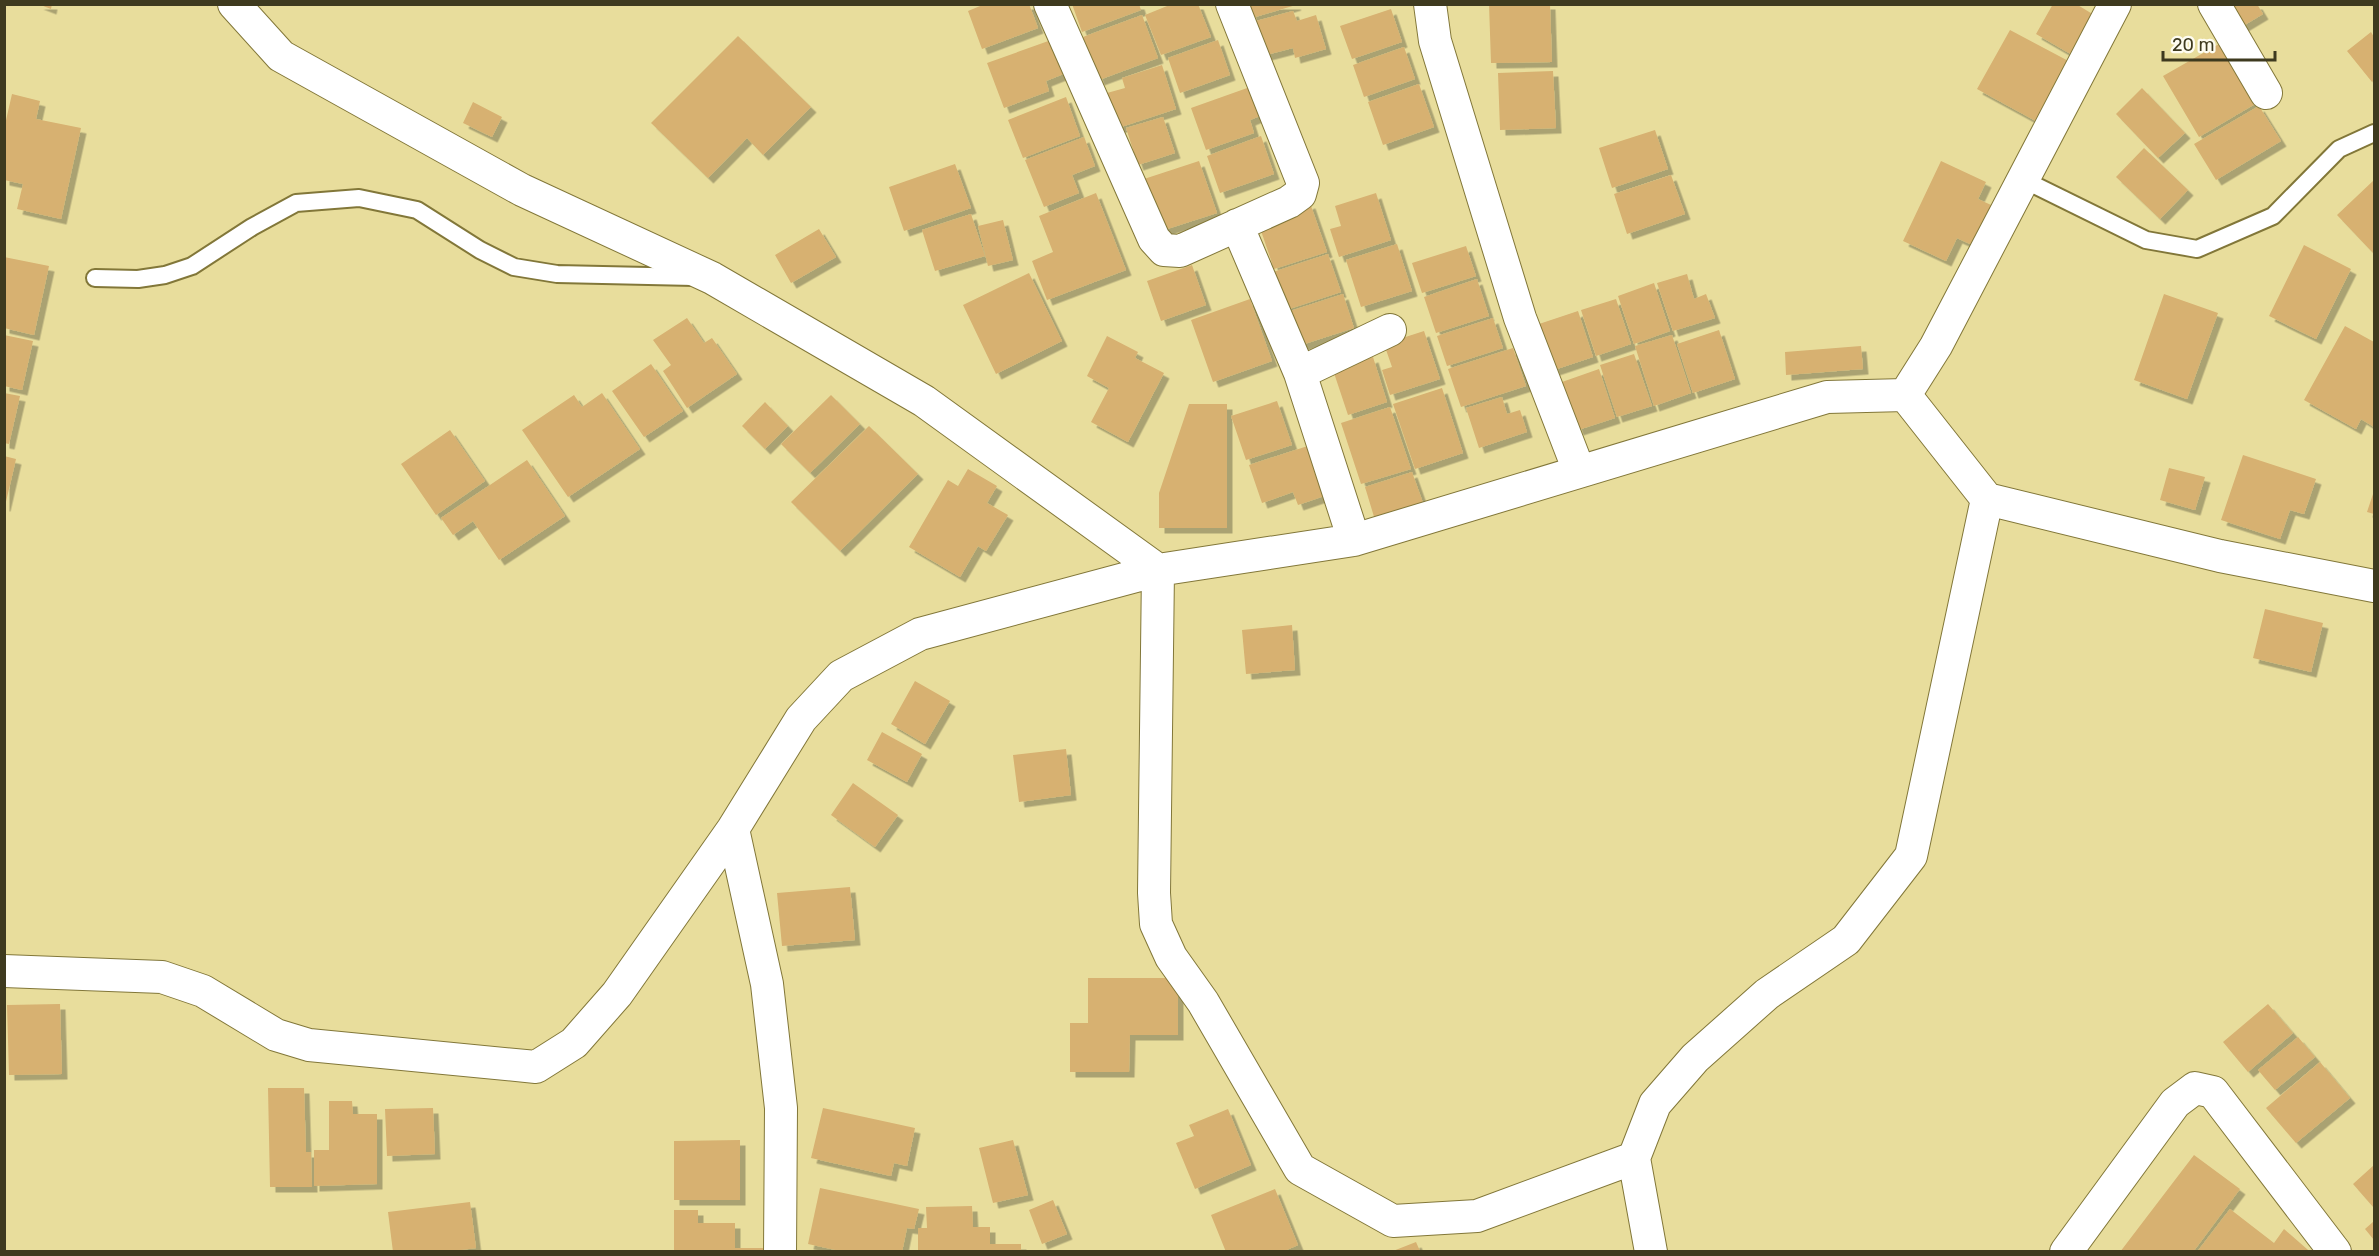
<svg xmlns="http://www.w3.org/2000/svg" width="2379" height="1256" font-family="Rubik,sans-serif">
  <style>
    .building { fill: #d7b171; filter: url(#shadow) }
    .lines { fill: none; stroke-linecap: round; stroke-linejoin: round }
    .lane-casing { stroke: #827739; stroke-width: 20 }
    .street-casing { stroke: #827739; stroke-width: 34 }
    .lane { stroke: #fff; stroke-width: 16 }
    .street { stroke: #fff; stroke-width: 32 }
  </style>
  <defs>
    <filter id="shadow"><feDropShadow dx="5.5" dy="5.5" stdDeviation="0" flood-color="#0004"/></filter>
  </defs>
  <rect width="100%" height="100%" fill="#e8dd9c"/>
  <path class="building" d="M 38,4 L 52,4 L 51,9 Z
    M 985,4 L 1029,4 L 1038,28 L 982,49 L 968,11 Z
    M 1072,4 L 1139,4 L 1141,10 L 1082,32 Z
    M 1172,4 L 1198,4 L 1211,37 L 1161,55 L 1145,15 Z
    M 1248,4 L 1295,4 L 1296,5 L 1252,18 Z
    M 1489,4 L 1550,4 L 1552,62 L 1491,63 Z
    M 2053,4 L 2076,4 L 2104,21 L 2081,60 L 2036,34 Z
    M 2222,4 L 2257,4 L 2263,14 L 2238,29 Z
    M 1391,9 L 1402,42 L 1352,59 L 1340,26 Z
    M 1293,11 L 1297,21 L 1316,15 L 1326,49 L 1295,58 L 1293,48 L 1266,55 L 1256,21 Z
    M 1142,15 L 1158,58 L 1099,80 L 1083,37 Z
    M 2010,30 L 2076,65 L 2043,125 L 1977,89 Z
    M 2371,32 L 2374,37 L 2374,80 L 2372,82 L 2347,51 Z
    M 738,36 L 811,107 L 763,155 L 747,138 L 708,178 L 651,123 Z
    M 1054,39 L 1066,73 L 1046,81 L 1049,91 L 1004,108 L 987,63 Z
    M 1218,40 L 1230,75 L 1180,93 L 1168,58 Z
    M 2219,44 L 2255,104 L 2199,137 L 2163,76 Z
    M 1404,47 L 1415,79 L 1364,97 L 1353,65 Z
    M 1162,65 L 1176,109 L 1118,128 L 1107,93 L 1125,88 L 1122,78 Z
    M 1553,71 L 1556,128 L 1500,130 L 1498,73 Z
    M 1419,84 L 1434,127 L 1383,145 L 1368,102 Z
    M 1250,87 L 1260,116 L 1250,120 L 1254,133 L 1206,150 L 1191,108 Z
    M 2142,88 L 2185,133 L 2158,158 L 2116,114 Z
    M 12,94 L 40,101 L 36,119 L 81,128 L 61,219 L 17,209 L 23,184 L 4,180 L 4,129 Z
    M 1066,97 L 1080,136 L 1023,158 L 1008,120 Z
    M 473,102 L 502,117 L 492,137 L 463,123 Z
    M 2259,106 L 2281,141 L 2216,180 L 2194,144 Z
    M 1163,117 L 1175,153 L 1138,165 L 1126,128 Z
    M 1655,130 L 1668,169 L 1612,188 L 1599,148 Z
    M 1261,136 L 1274,174 L 1220,193 L 1207,156 Z
    M 1084,137 L 1095,166 L 1072,175 L 1079,193 L 1044,207 L 1025,160 Z
    M 2144,148 L 2188,190 L 2160,219 L 2116,177 Z
    M 1199,161 L 1217,213 L 1161,231 L 1144,179 Z
    M 1941,161 L 1986,182 L 1978,199 L 2002,210 L 1983,250 L 1957,238 L 1946,261 L 1903,241 Z
    M 955,164 L 971,208 L 904,231 L 889,187 Z
    M 1671,175 L 1685,214 L 1627,234 L 1614,194 Z
    M 2374,180 L 2374,254 L 2337,215 Z
    M 1096,193 L 1126,270 L 1047,300 L 1032,261 L 1053,252 L 1039,216 Z
    M 1376,193 L 1391,240 L 1339,257 L 1330,229 L 1341,226 L 1335,206 Z
    M 1310,203 L 1327,252 L 1274,269 L 1257,219 Z
    M 971,214 L 985,256 L 935,271 L 922,230 Z
    M 1003,220 L 1013,260 L 988,266 L 978,226 Z
    M 819,229 L 836,257 L 791,283 L 775,255 Z
    M 1397,244 L 1412,291 L 1361,307 L 1346,260 Z
    M 2304,245 L 2351,269 L 2316,339 L 2269,316 Z
    M 1466,246 L 1476,276 L 1422,293 L 1412,263 Z
    M 1328,254 L 1341,292 L 1280,312 L 1267,274 Z
    M 4,257 L 49,266 L 34,335 L 4,328 Z
    M 1192,265 L 1206,305 L 1161,321 L 1147,281 Z
    M 1029,273 L 1062,341 L 996,374 L 963,305 Z
    M 1687,274 L 1694,299 L 1706,294 L 1715,318 L 1673,331 L 1657,283 Z
    M 1477,279 L 1489,316 L 1436,333 L 1424,297 Z
    M 1654,283 L 1670,331 L 1634,344 L 1618,296 Z
    M 1343,294 L 1354,328 L 1292,348 L 1281,314 Z
    M 2164,294 L 2218,313 L 2187,399 L 2134,380 Z
    M 1250,299 L 1272,361 L 1213,382 L 1191,320 Z
    M 1616,299 L 1631,344 L 1596,356 L 1581,310 Z
    M 1578,311 L 1593,357 L 1554,370 L 1539,324 Z
    M 687,318 L 704,343 L 712,338 L 737,374 L 687,408 L 663,371 L 671,365 L 653,340 Z
    M 1493,318 L 1503,348 L 1447,366 L 1437,336 Z
    M 2345,326 L 2374,342 L 2374,427 L 2361,419 L 2356,429 L 2304,400 Z
    M 1719,330 L 1735,379 L 1693,393 L 1677,344 Z
    M 1424,331 L 1440,379 L 1390,395 L 1382,370 L 1392,367 L 1384,344 Z
    M 4,335 L 33,341 L 22,390 L 4,386 Z
    M 1672,335 L 1691,393 L 1654,406 L 1635,346 Z
    M 1107,336 L 1138,352 L 1135,358 L 1164,373 L 1128,442 L 1091,422 L 1109,388 L 1087,376 Z
    M 1861,346 L 1863,369 L 1786,375 L 1785,352 Z
    M 1513,348 L 1526,386 L 1461,407 L 1448,369 Z
    M 1634,354 L 1652,406 L 1617,417 L 1600,365 Z
    M 1373,357 L 1387,402 L 1348,415 L 1333,370 Z
    M 651,364 L 683,411 L 644,437 L 612,391 Z
    M 1599,369 L 1615,418 L 1578,430 L 1562,382 Z
    M 1442,388 L 1463,453 L 1415,469 L 1393,404 Z
    M 4,393 L 20,396 L 9,444 L 4,443 Z
    M 602,393 L 640,449 L 568,497 L 522,430 L 574,395 L 582,407 Z
    M 831,395 L 860,424 L 810,473 L 781,444 Z
    M 1502,397 L 1507,414 L 1520,410 L 1527,432 L 1479,448 L 1466,408 Z
    M 1277,401 L 1292,445 L 1246,460 L 1231,416 Z
    M 765,402 L 788,426 L 765,449 L 742,426 Z
    M 1189,404 L 1227,404 L 1227,528 L 1159,528 L 1159,493 Z
    M 1390,407 L 1411,469 L 1361,484 L 1341,423 Z
    M 869,426 L 918,474 L 840,551 L 791,502 Z
    M 450,430 L 485,481 L 436,515 L 401,464 Z
    M 1317,443 L 1333,493 L 1298,505 L 1293,492 L 1262,503 L 1249,465 Z
    M 2243,455 L 2316,479 L 2304,514 L 2290,510 L 2280,539 L 2221,520 Z
    M 4,456 L 16,459 L 5,506 L 4,506 Z
    M 527,460 L 565,516 L 499,560 L 473,521 L 453,535 L 441,518 Z
    M 2169,468 L 2205,477 L 2195,510 L 2160,500 Z
    M 968,469 L 997,486 L 987,503 L 1008,515 L 986,551 L 978,546 L 960,577 L 909,547 L 948,480 L 958,486 Z
    M 1412,472 L 1423,503 L 1375,520 L 1365,487 Z
    M 2374,491 L 2374,514 L 2367,512 Z
    M 2265,609 L 2323,623 L 2311,672 L 2253,658 Z
    M 1292,625 L 1295,670 L 1246,674 L 1242,630 Z
    M 915,681 L 950,701 L 925,744 L 891,724 Z
    M 882,732 L 922,754 L 907,782 L 867,760 Z
    M 1066,749 L 1071,795 L 1019,802 L 1013,755 Z
    M 853,783 L 898,815 L 875,847 L 831,815 Z
    M 850,887 L 855,940 L 782,946 L 777,893 Z
    M 1088,978 L 1178,978 L 1178,1035 L 1130,1035 L 1129,1072 L 1070,1072 L 1070,1023 L 1088,1023 Z
    M 60,1004 L 62,1074 L 9,1075 L 7,1005 Z
    M 2268,1004 L 2293,1033 L 2248,1072 L 2223,1042 Z
    M 2298,1037 L 2315,1057 L 2275,1090 L 2258,1070 Z
    M 2320,1062 L 2350,1098 L 2296,1143 L 2266,1108 Z
    M 268,1088 L 304,1088 L 306,1152 L 311,1152 L 312,1187 L 270,1187 Z
    M 329,1101 L 352,1101 L 353,1114 L 377,1114 L 377,1184 L 314,1186 L 314,1150 L 329,1150 Z
    M 433,1108 L 435,1154 L 387,1156 L 385,1109 Z
    M 823,1108 L 915,1128 L 907,1166 L 894,1163 L 891,1176 L 811,1158 Z
    M 1228,1109 L 1251,1165 L 1195,1189 L 1176,1143 L 1194,1136 L 1189,1125 Z
    M 740,1140 L 740,1200 L 674,1200 L 674,1141 Z
    M 1013,1140 L 1028,1195 L 993,1203 L 979,1148 Z
    M 2194,1155 L 2240,1189 L 2193,1252 L 2120,1252 Z
    M 2374,1165 L 2374,1208 L 2353,1184 Z
    M 820,1188 L 919,1209 L 914,1229 L 907,1228 L 902,1252 L 845,1252 L 808,1244 Z
    M 1275,1189 L 1298,1245 L 1282,1252 L 1226,1252 L 1211,1215 Z
    M 1053,1200 L 1067,1234 L 1042,1244 L 1029,1210 Z
    M 470,1202 L 476,1248 L 445,1252 L 393,1252 L 388,1212 Z
    M 972,1206 L 973,1227 L 990,1227 L 990,1244 L 1021,1244 L 1021,1252 L 918,1252 L 918,1228 L 927,1228 L 926,1207 Z
    M 2230,1209 L 2274,1243 L 2284,1229 L 2308,1250 L 2197,1252 Z
    M 674,1210 L 698,1210 L 698,1223 L 735,1223 L 735,1248 L 773,1248 L 773,1252 L 674,1252 Z
    M 2374,1221 L 2374,1240 L 2365,1229 Z
    M 1416,1242 L 1420,1251 L 1393,1251 Z"/>
  <g class="lines">
    <defs>
      <path id="lane" d="M 2022,179 L 2146,240 L 2197,249 L 2273,216 L 2339,149 L 2374,133
        M 95,278 L 138,279 L 165,275 L 192,266 L 252,227 L 296,203 L 359,198 L 417,210 L 480,250 L 514,267 L 557,274 L 694,277"/>
      <path id="street" d="M 234,4 L 281,56 L 522,190 L 712,278 L 924,401 L 1158,570
        M 1050,4 L 1154,239 L 1164,250 L 1180,251 L 1289,202 L 1300,194 L 1303,183 L 1232,4
        M 1430,4 L 1435,41 L 1520,318 L 1579,471
        M 2214,4 L 2266,93
        M 1237,225 L 1300,373 L 1354,540
        M 1300,373 L 1390,330
        M 1905,395 L 1936,346 L 2115,4
        M 1158,570 L 1154,893 L 1156,924 L 1171,957 L 1203,1002 L 1300,1169 L 1393,1221 L 1477,1216 L 1634,1158
        M 733,829 L 767,984 L 781,1108 L 780,1252
        M 4,971 L 162,977 L 203,991 L 276,1035 L 309,1045 L 536,1067 L 574,1043 L 617,994 L 733,829 L 801,719 L 841,676 L 920,634 L 1158,570 L 1354,540 L 1827,397 L 1905,395 L 1987,499 L 2220,556 L 2374,586
        M 1651,1252 L 1634,1158 L 1655,1104 L 1695,1058 L 1767,994 L 1846,940 L 1911,856 L 1987,499
        M 2066,1252 L 2175,1103 L 2195,1088 L 2213,1092 L 2335,1252"/>
    </defs>
    <use href="#lane" class="lane-casing"/>
    <use href="#street" class="street-casing"/>
    <use href="#lane" class="lane"/>
    <use href="#street" class="street"/>
  </g>
  <rect width="2379" height="1256" fill="none" stroke="#3e3a1f" stroke-width="12"/>
  <path d="M2163 51v9h112v-9" fill="none" stroke="#3e3a1f" stroke-width="3"/>
  <text x="2172" y="51" font-size="18" fill="#3e3a1f" stroke="#fefcf0" stroke-width="4.5" paint-order="stroke">20 m</text>
</svg>
